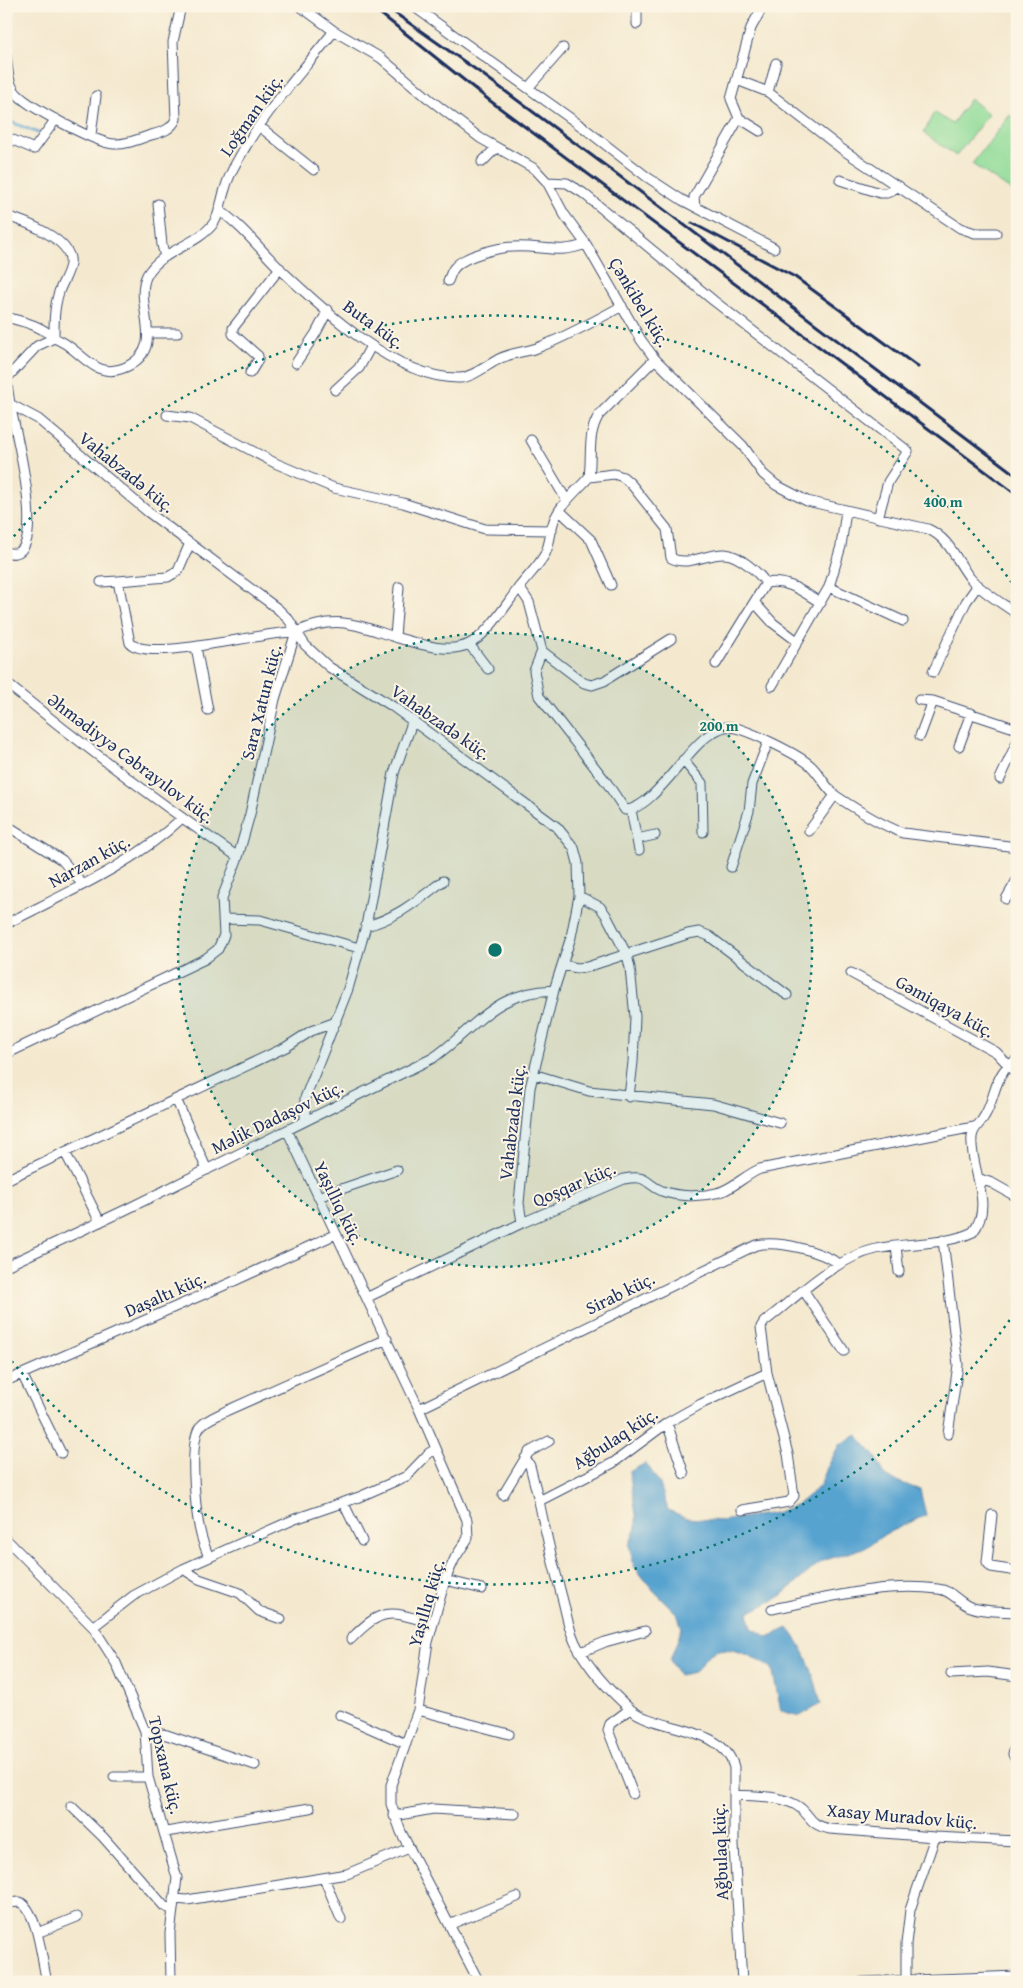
<svg xmlns="http://www.w3.org/2000/svg" width="1023" height="1988" font-family="'Gentium Book Plus',serif">
  <style>
    .grass { fill: #91dc99; stroke: #56867c }
    .water { fill: #57a3d0; stroke: #396997 }
    .lines { fill: none; stroke-linecap: round; stroke-linejoin: round }
    .stream { stroke: #57a3d0; stroke-width: 3 }
    .street-casing { stroke: #3c4b6f; stroke-width: 11 }
    .street { stroke: #fff; stroke-width: 9 }
    .rail { stroke: #1b2f5e; stroke-width: 3 }
    .ring { fill: none; stroke: #0f766e; stroke-width: 2.5; stroke-dasharray: 2.5 5 }
    .labels { text-anchor: middle; dominant-baseline: central; stroke-width: 4; stroke-linejoin: round; paint-order: stroke }
    .street-label { font-size: 18px; fill: #1b2f5e; stroke: #fcf5e5 }
    .centre { fill: #0f766e; stroke: #fcf5e5; stroke-width: 2.5 }
    .ring-label { font-size: 15px; text-anchor: middle; font-weight: bold; fill: #0f766e; stroke: #fcf5e5; stroke-width: 4; stroke-linejoin: round; paint-order: stroke }
  </style>
  <rect width="100%" height="100%" fill="#fcf5e5"/>
  <filter id="ink" filterUnits="userSpaceOnUse"><feTurbulence type="fractalNoise" baseFrequency=".02" numOctaves="2"/><feDisplacementMap in="SourceGraphic" scale="10" xChannelSelector="R" yChannelSelector="G"/><feConvolveMatrix kernelMatrix="1 2 1 2 8 2 1 2 1" color-interpolation-filters="sRGB"/></filter>
  <filter id="wash" filterUnits="userSpaceOnUse"><feTurbulence type="fractalNoise" baseFrequency=".0096" numOctaves="4" result="noise"/><feDisplacementMap in="SourceGraphic" scale="20" xChannelSelector="R" yChannelSelector="G"/><feGaussianBlur stdDeviation="1.12" result="paint"/><feColorMatrix in="noise" values="0 0 0 0 0 0 0 0 0 0 0 0 0 0 0 0 0 1.4 0 .05"/><feComposite in="paint" operator="in"/></filter>
  <g filter="url(#wash)">
    <rect width="100%" height="100%" fill="#f4e9cf"/>
    <path class="grass" d="M 970,99 L 989,114 L 956,156 L 924,133 L 934,112 L 952,124 Z
      M 1010,115 L 1017,121 L 1015,193 L 972,164 Z"/>
    <path class="water" d="M 857,1435 L 876,1457 L 886,1477 L 920,1490 L 926,1515 L 885,1534 L 867,1547 L 822,1561 L 778,1598 L 748,1613 L 752,1628 L 768,1637 L 788,1628 C 807,1651 814,1675 821,1704 L 800,1716 L 781,1711 L 772,1668 C 757,1659 727,1641 710,1654 C 704,1658 699,1667 695,1672 L 679,1675 L 670,1660 L 682,1628 L 677,1614 L 653,1590 L 634,1566 L 629,1545 L 636,1528 L 636,1514 L 629,1472 L 646,1463 L 660,1484 L 668,1510 L 687,1518 L 722,1521 L 775,1513 L 798,1504 L 820,1486 L 827,1468 L 839,1445 Z"/>
    <g class="lines">
      <path class="stream" d="M 6,120 L 38,133"/>
    </g>
  </g>
  <g filter="url(#ink)">
    <g class="lines">
      <defs>
        <path id="street" d="M 300,6 L 334,31 L 381,58 L 428,98 L 480,138 L 535,169 L 547,182 L 564,214 L 586,244 L 641,340 L 655,359 L 743,446 L 763,474 L 776,485 L 807,501 L 928,529 C 950,539 956,560 970,578 C 982,592 1002,603 1017,614
          M 413,6 L 584,128 L 647,177 L 682,200 L 774,248
          M 637,24 L 637,6
          M 6,55 C 8,67 7,85 18,95 C 31,108 96,143 114,144 C 126,145 139,139 151,135 C 162,132 171,130 176,119 L 173,42 L 181,6
          M 737,80 L 768,92 L 843,150 L 960,228 L 975,233 L 996,233
          M 528,88 L 563,48
          M 768,92 L 776,63
          M 259,126 L 314,170
          M 760,131 L 739,118 L 731,99 L 751,28 L 763,6
          M 91,135 L 96,96
          M 6,137 L 34,149 L 56,119
          M 482,162 L 496,148
          M 840,180 L 880,193 L 887,193 L 899,186
          M 547,182 L 567,183 L 583,193 L 714,301 L 908,451 L 888,482 L 878,518
          M 158,204 L 162,245 L 165,257
          M 695,207 L 694,197 L 739,118
          M 219,210 C 242,226 259,248 279,268 C 322,309 397,380 460,378 C 474,377 488,364 501,358 C 512,353 525,352 537,348 C 566,337 595,321 622,306
          M 6,216 C 24,221 74,240 70,264 C 69,273 62,283 59,292 C 54,307 54,323 54,338
          M 448,281 C 450,277 451,271 455,267 C 464,256 499,247 513,247 C 541,245 558,255 586,244
          M 6,317 C 24,322 40,325 54,338
          M 148,333 L 177,333
          M 296,363 L 316,333 L 328,310
          M 250,373 L 258,360 L 258,356 L 233,334 L 233,328 L 280,268
          M 6,378 L 10,404 L 38,419 L 148,512 L 278,609 L 289,620 L 305,645 L 329,667 L 392,706 L 477,768 L 557,827 L 574,848 L 578,863 L 579,896 L 571,937 L 554,990 L 530,1088 L 519,1203 L 522,1223
          M 7,378 L 37,346 L 54,338 C 81,347 93,382 126,367 C 169,347 132,304 147,275 C 161,250 196,246 213,224 C 220,215 221,200 225,189 C 228,178 233,168 239,158 C 264,112 302,72 334,31
          M 335,390 L 359,368 L 371,346
          M 167,415 L 190,418 L 275,463 L 334,488 L 403,503 L 485,529 L 552,530
          M 531,440 L 567,501
          M 589,477 L 614,474 L 623,477 L 631,484 L 667,529 L 671,558 C 688,567 707,553 725,554 C 739,555 758,572 766,583 L 716,664
          M 560,511 L 591,540 L 611,585
          M 190,543 L 178,571 L 168,577 L 118,581 L 130,643 C 150,663 263,631 296,632
          M 6,552 C 53,569 13,422 10,404
          M 101,582 L 118,581
          M 766,583 C 788,579 803,592 821,603
          M 519,587 L 529,602 L 542,651 L 534,671 L 539,696 L 607,783 L 625,810 C 653,810 687,747 712,733 C 717,730 724,726 730,727 C 745,728 802,756 812,767 C 821,776 826,788 836,796 C 857,810 879,824 903,833 L 1017,847
          M 829,587 L 903,621
          M 755,603 L 773,623 L 797,641
          M 395,637 L 399,587
          M 469,644 L 488,669
          M 196,647 L 208,710
          M 542,651 L 584,683 L 592,685 L 604,681 L 671,639
          M 933,672 L 966,602 L 978,585
          M 6,683 C 81,744 158,802 238,857
          M 772,686 L 829,587 L 841,546 L 846,511
          M 919,700 L 933,701 L 1017,729
          M 920,736 L 933,701
          M 959,746 L 971,713
          M 683,760 L 702,783 L 703,832
          M 1000,779 L 1017,742
          M 631,810 L 639,850
          M 6,825 L 62,860 L 83,885
          M 809,831 L 835,795
          M 637,839 L 655,835
          M 731,867 L 749,811 L 752,784 L 768,742
          M 579,896 L 600,907 L 606,915 L 627,955 L 630,968 L 635,1017 L 633,1062 L 629,1097
          M 1006,899 L 1017,880
          M 223,919 L 260,920 L 359,948
          M 6,924 C 66,893 132,865 181,819
          M 366,926 C 397,918 418,900 443,881
          M 563,965 L 577,968 L 587,967 L 688,934 L 699,932 L 709,936 L 787,995
          M 851,973 L 996,1052 L 1017,1074
          M 6,1054 L 205,959 L 218,949 L 224,935 L 222,898 L 238,857 L 250,814 L 275,699 L 296,632 C 339,614 356,625 398,638 C 419,644 449,654 469,644 C 486,636 504,608 515,593 C 524,579 537,569 545,554 C 551,542 550,529 555,518 C 563,501 578,490 589,477 C 592,455 587,434 599,415 L 655,359
          M 533,1074 L 589,1091 L 713,1104 L 780,1123
          M 176,1099 L 207,1170
          M 305,1121 L 305,1098 L 348,989 L 366,926 L 394,773 L 413,720
          M 287,1130 L 419,1409 L 467,1520 L 468,1538 L 455,1558 L 445,1580 L 428,1642 L 418,1710 L 391,1785 L 391,1804 L 401,1832 L 479,1982
          M 65,1152 L 100,1222
          M 980,1179 L 992,1183 L 1017,1197
          M 6,1180 L 286,1047 L 311,1031 L 336,1022
          M 318,1197 L 397,1170
          M 943,1240 L 958,1365 L 948,1434
          M 896,1246 L 899,1272
          M 6,1266 L 125,1210 L 433,1058 C 477,1027 493,992 554,990
          M 804,1291 L 844,1351
          M 368,1297 L 522,1223 L 624,1179 C 648,1174 645,1184 662,1191 C 678,1197 700,1197 716,1193 C 730,1191 745,1175 760,1169 L 974,1127
          M 22,1374 L 61,1453
          M 6,1381 L 232,1282 L 336,1234
          M 419,1409 L 756,1245 C 781,1240 819,1251 840,1264
          M 667,1423 L 684,1474
          M 525,1458 L 530,1466 L 539,1501
          M 503,1495 L 529,1452 L 549,1441
          M 343,1502 L 362,1541
          M 742,1510 L 789,1502 L 794,1496 L 788,1454 L 767,1373
          M 992,1515 L 987,1562 L 991,1567 L 1017,1571
          M 6,1539 L 93,1627 L 116,1663 L 145,1731 L 148,1777 L 177,1878 L 170,1933 L 171,1982
          M 209,1557 C 206,1550 203,1543 201,1535 C 196,1516 188,1443 200,1427 C 206,1419 217,1416 226,1411 L 387,1339
          M 183,1569 L 199,1579 L 240,1593 L 259,1611 L 281,1619
          M 445,1580 L 482,1589
          M 772,1609 C 827,1598 882,1582 938,1589 C 951,1590 957,1601 968,1606 C 982,1612 1001,1611 1017,1612
          M 93,1627 L 133,1596 L 183,1569 L 295,1519 L 359,1497 L 407,1476 L 429,1453 L 436,1449
          M 351,1639 C 383,1606 391,1611 433,1624
          M 581,1652 L 605,1642 L 645,1631
          M 951,1674 L 988,1672 L 1017,1676
          M 630,1709 L 610,1724 L 608,1730 L 633,1794
          M 418,1710 L 509,1734
          M 340,1715 L 406,1744
          M 145,1731 L 167,1735 L 255,1765
          M 1017,1740 L 1013,1754 L 1017,1762
          M 114,1777 L 148,1777
          M 734,1795 C 754,1796 778,1795 796,1805 C 812,1814 806,1824 830,1829 L 935,1837 L 1017,1841
          M 71,1806 L 103,1837 L 164,1906 L 171,1909
          M 394,1816 L 433,1809 L 515,1814
          M 166,1832 L 310,1808
          M 324,1878 L 341,1919
          M 175,1899 L 187,1900 L 347,1874 L 409,1848
          M 6,1903 L 20,1902 C 38,1911 42,1963 47,1982
          M 451,1924 L 517,1897
          M 37,1933 L 77,1917
          M 906,1979 L 906,1944 L 910,1910 L 935,1837
          M 742,1982 L 734,1846 L 734,1767 C 722,1724 656,1732 629,1708 C 611,1692 590,1669 578,1648 C 569,1633 567,1616 563,1601 C 554,1568 546,1535 539,1501 L 613,1463 L 667,1423 L 701,1404 L 767,1373 L 761,1327 L 764,1322 C 798,1296 833,1259 876,1249 C 907,1242 944,1246 973,1232 C 995,1204 969,1167 972,1137 C 973,1127 981,1124 985,1115 C 993,1102 994,1085 1003,1072 C 1006,1067 1012,1063 1017,1059
          M 862,1982 L 1017,1976"/>
      </defs>
      <use href="#street" class="street-casing"/>
      <use href="#street" class="street"/>
      <path class="rail" d="M 371,6 L 489,100 L 1017,495
        M 385,6 L 482,74 L 614,172 L 1017,476
        M 692,223 L 795,277 L 918,367
        M 1014,440 L 1017,443"/>
    </g>
  </g>
  <circle cx="495" cy="950" r="317" fill="#0f766e" fill-opacity=".12"/>
  <g class="ring">
    <circle cx="495" cy="950" r="317"/>
    <path d="M1014 1314A634 634 0 0 1 9 1358M9 542A634 634 0 0 1 1014 586"/>
  </g>
  <g class="labels">
    <g class="street-label">
      <text transform="translate(251 115) rotate(-55)">Loğman küç.</text>
      <text transform="translate(640 302) rotate(59)">Çənkibel küç.</text>
      <text transform="translate(374 324) rotate(36)">Buta küç.</text>
      <text transform="translate(127 472) rotate(39)">Vahabzadə küç.</text>
      <text transform="translate(261 702) rotate(-76)">Sara Xatun küç.</text>
      <text transform="translate(441 722) rotate(35)">Vahabzadə küç.</text>
      <text transform="translate(131 758) rotate(37)">Əhmədiyyə Cəbrayılov küç.</text>
      <text transform="translate(89 861) rotate(-29)">Narzan küç.</text>
      <text transform="translate(945 1006) rotate(29)">Gəmiqaya küç.</text>
      <text transform="translate(277 1117) rotate(-26)">Məlik Dadaşov küç.</text>
      <text transform="translate(512 1122) rotate(-83)">Vahabzadə küç.</text>
      <text transform="translate(574 1184) rotate(-23)">Qoşqar küç.</text>
      <text transform="translate(339 1203) rotate(64)">Yaşıllıq küç.</text>
      <text transform="translate(620 1293) rotate(-26)">Sirab küç.</text>
      <text transform="translate(165 1294) rotate(-24)">Daşaltı küç.</text>
      <text transform="translate(615 1438) rotate(-33)">Ağbulaq küç.</text>
      <text transform="translate(426 1603) rotate(-74)">Yaşıllıq küç.</text>
      <text transform="translate(166 1765) rotate(77)">Topxana küç.</text>
      <text transform="translate(902 1816) rotate(5)">Xasay Muradov küç.</text>
      <text transform="translate(720 1852) rotate(-92)">Ağbulaq küç.</text>
    </g>
  </g>
  <circle cx="495" cy="950" r="8" class="centre"/>
  <g class="ring-label">
    <text x="943" y="507">400 m</text>
    <text x="719" y="731">200 m</text>
  </g>
  <rect width="1023" height="1988" fill="none" stroke="#fcf5e5" stroke-width="25"/>
</svg>
